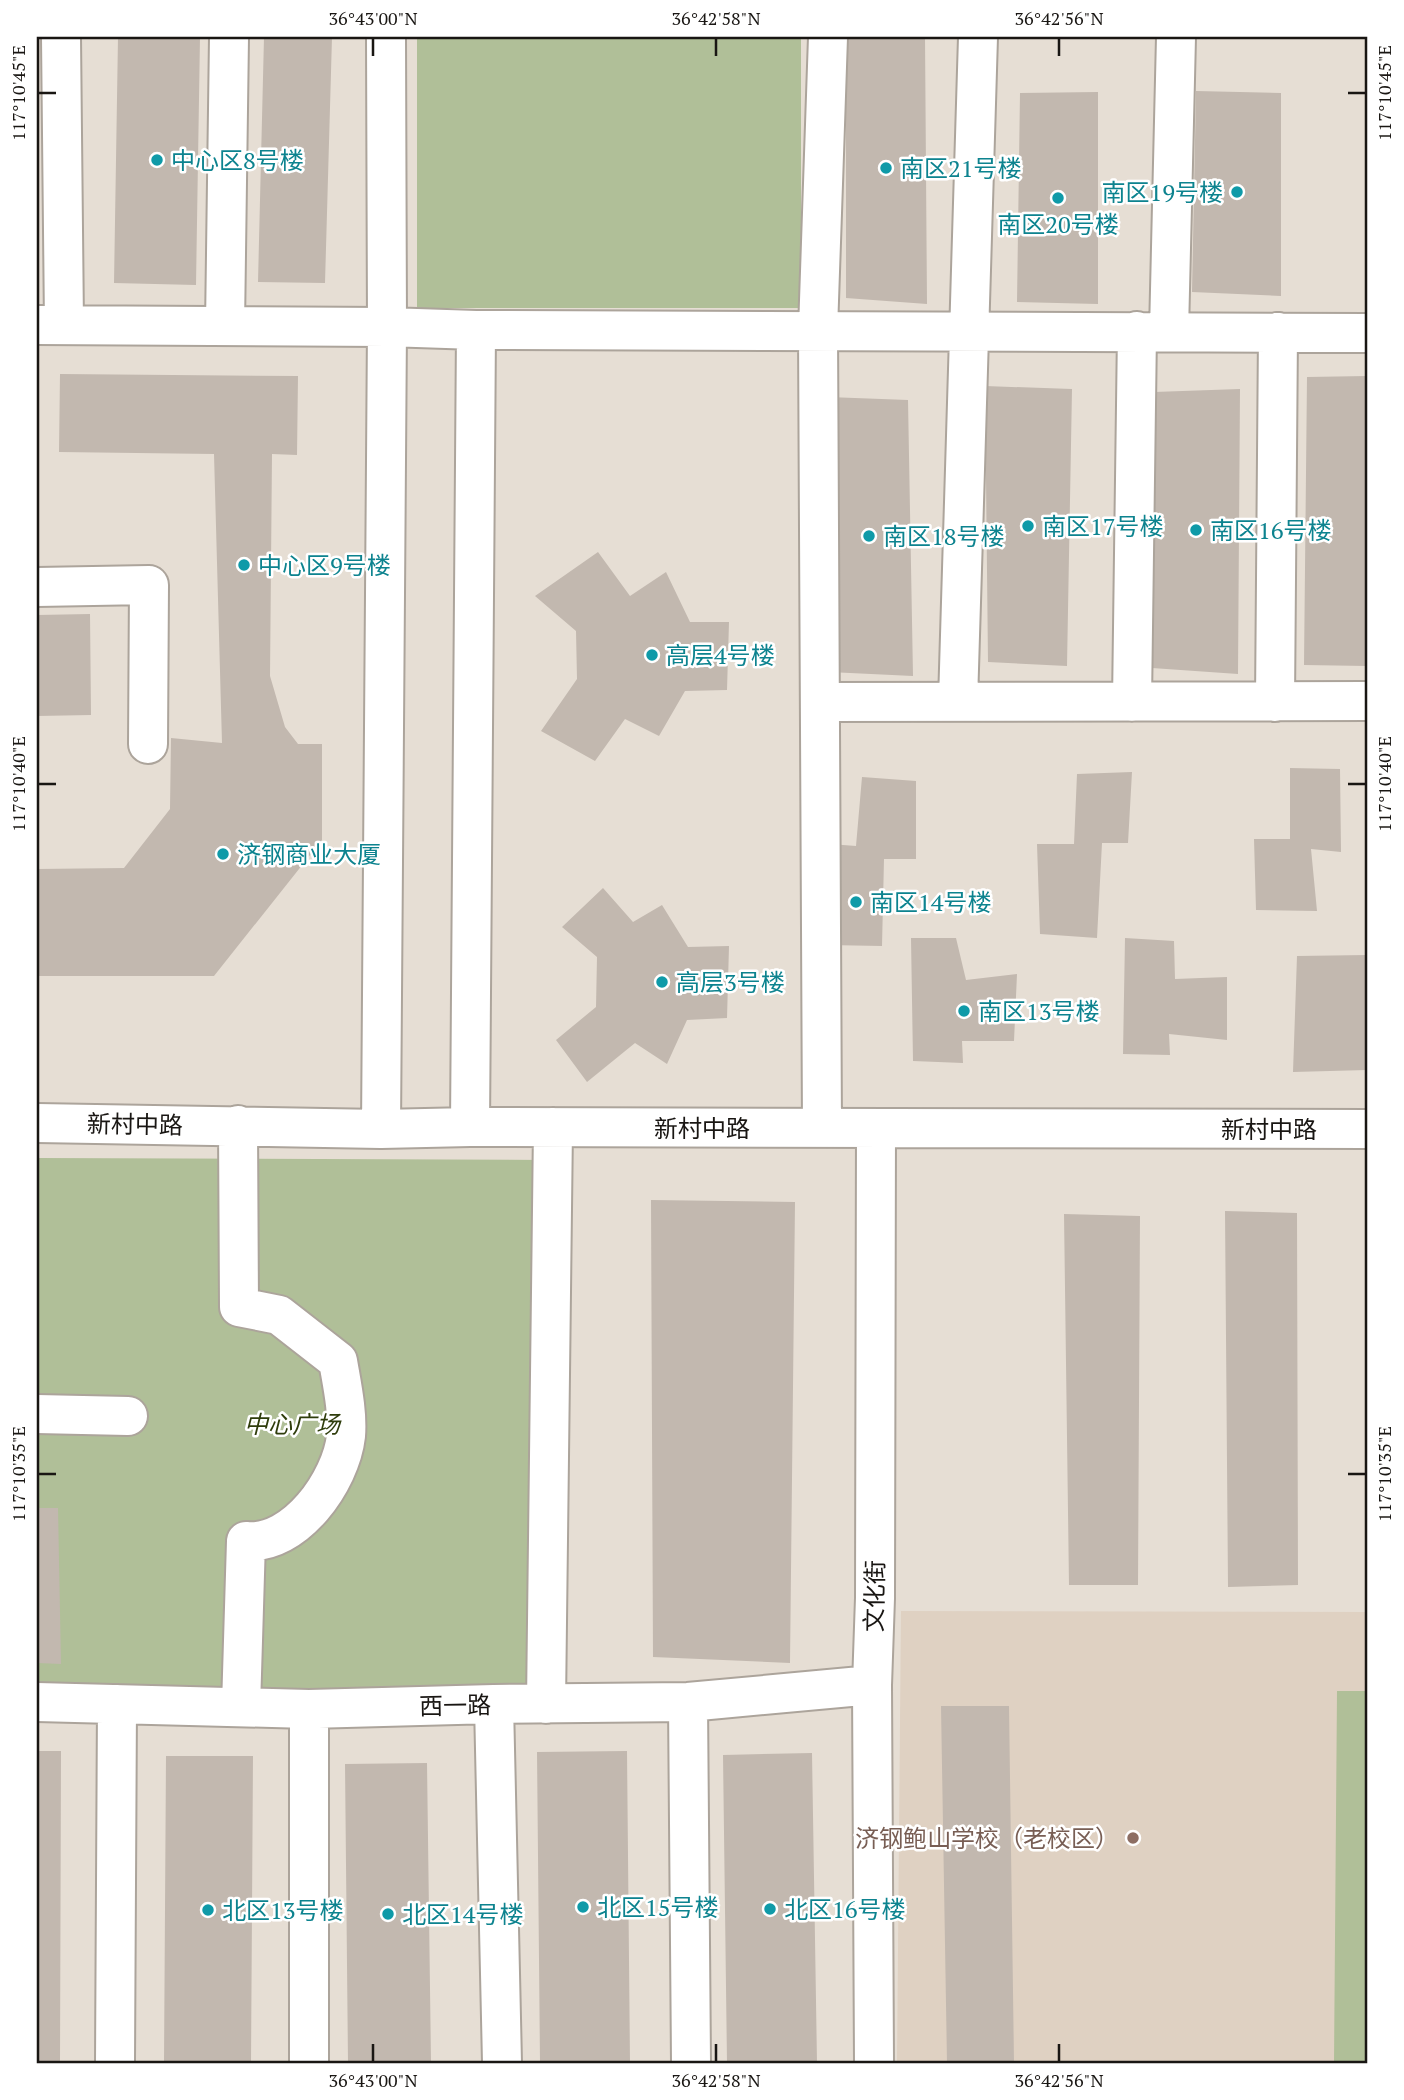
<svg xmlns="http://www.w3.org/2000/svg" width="1404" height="2100" font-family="'PT Serif','Noto Sans SC',serif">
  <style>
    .built { fill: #dfd1c2 }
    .green { fill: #b0bf98 }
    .building { fill: #c2b8af }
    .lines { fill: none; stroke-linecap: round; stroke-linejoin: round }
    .minor-casing { stroke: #aca49b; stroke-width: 42 }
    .minor { stroke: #fff; stroke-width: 38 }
    .ticks { fill: none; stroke: #191613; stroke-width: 2.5 }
    .culture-dot { fill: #0f9aa8; stroke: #fff; stroke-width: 2.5 }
    .education-dot { fill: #8d6e63; stroke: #fff; stroke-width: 2.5 }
    .labels { text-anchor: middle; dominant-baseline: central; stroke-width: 5; stroke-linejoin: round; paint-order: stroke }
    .culture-label { font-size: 24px; fill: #0d838f; stroke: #fff; text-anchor: start }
    .street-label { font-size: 24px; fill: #191613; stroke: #fff }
    .park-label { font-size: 24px; font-style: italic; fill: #2f3d0c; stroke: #fff }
    .education-label { font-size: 24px; fill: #785e54; stroke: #fff; text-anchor: end }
    .neatline { fill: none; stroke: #191613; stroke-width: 2.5 }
    .ticks-label { font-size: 18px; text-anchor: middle; fill: #191613 }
  </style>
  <rect width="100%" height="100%" fill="#e6ded4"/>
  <path class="built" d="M 901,1611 L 1367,1612 L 1367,2063 L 897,2063 Z"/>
  <path class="green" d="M 417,37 L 801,37 L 801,308 L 417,308 Z
    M 37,1158 L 548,1160 L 545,1696 L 37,1688 Z
    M 1337,1691 L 1367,1691 L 1367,2063 L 1334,2063 Z"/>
  <path class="building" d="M 118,37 L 200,37 L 196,285 L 114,283 Z
    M 264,37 L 332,37 L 325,283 L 258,282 Z
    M 846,37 L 925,37 L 927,304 L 846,298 Z
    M 1196,91 L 1281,93 L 1281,296 L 1192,292 Z
    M 1098,92 L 1098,304 L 1017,302 L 1020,93 Z
    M 60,374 L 298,376 L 297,455 L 272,454 L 270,676 L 285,727 L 298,744 L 322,744 L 322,840 L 214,976 L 37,976 L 37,869 L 124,868 L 170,809 L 171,738 L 222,743 L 214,454 L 59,452 Z
    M 1367,376 L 1367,666 L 1304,665 L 1307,377 Z
    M 985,386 L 1072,389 L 1067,666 L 988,662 Z
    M 1240,389 L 1238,674 L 1152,668 L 1154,392 Z
    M 828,397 L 908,400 L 913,676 L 829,672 Z
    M 598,552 L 630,596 L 666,572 L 690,622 L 729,622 L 727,690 L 685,691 L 659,736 L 625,719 L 595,761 L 541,731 L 577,679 L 576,631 L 535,596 Z
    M 90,614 L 91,715 L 37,716 L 37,615 Z
    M 1290,768 L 1340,769 L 1341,852 L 1311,849 L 1317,911 L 1256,910 L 1254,839 L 1290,839 Z
    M 1132,772 L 1128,843 L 1102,843 L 1097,938 L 1040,934 L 1037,844 L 1074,844 L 1077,774 Z
    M 862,777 L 916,781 L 916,859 L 884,859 L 882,946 L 827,945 L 830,844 L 856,846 Z
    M 603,888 L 633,922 L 662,905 L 688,947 L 729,946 L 727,1018 L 687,1020 L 667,1064 L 635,1043 L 587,1082 L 556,1040 L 596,1007 L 597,957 L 562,927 Z
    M 911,938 L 956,938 L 966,980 L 1017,974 L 1014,1041 L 962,1041 L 963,1063 L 913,1061 Z
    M 1125,938 L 1174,941 L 1175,979 L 1227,977 L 1227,1040 L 1169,1034 L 1170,1055 L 1123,1054 Z
    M 1367,955 L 1367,1070 L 1293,1072 L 1297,956 Z
    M 651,1200 L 795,1202 L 790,1663 L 653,1657 Z
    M 1225,1211 L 1297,1213 L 1298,1585 L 1228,1587 Z
    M 1064,1214 L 1140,1216 L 1138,1585 L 1069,1585 Z
    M 37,1508 L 58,1508 L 61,1664 L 37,1663 Z
    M 941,1706 L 1009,1706 L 1014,2063 L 947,2063 Z
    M 37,1751 L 61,1751 L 60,2063 L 37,2063 Z
    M 627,1751 L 630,2063 L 540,2063 L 537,1752 Z
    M 812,1753 L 817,2063 L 727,2063 L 723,1755 Z
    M 166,1756 L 253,1756 L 251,2063 L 164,2063 Z
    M 427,1763 L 431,2063 L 348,2063 L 345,1764 Z"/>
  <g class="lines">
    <defs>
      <path id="minor" d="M 61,37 L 64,325
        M 37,325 L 387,327 L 476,330 L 1367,333
        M 225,326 L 229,37
        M 1169,332 L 1176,37
        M 37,587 L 149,585 L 148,744
        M 820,702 L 1367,701
        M 958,702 L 978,37
        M 1132,702 L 1137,331
        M 1275,702 L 1278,332
        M 37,1123 L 381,1129 L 470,1127 L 1367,1129
        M 238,1125 L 239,1307 L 279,1315 L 338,1361 C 342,1385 348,1412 346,1436 C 341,1481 295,1546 246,1541 L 241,1707
        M 470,1127 L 476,330
        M 822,1128 L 818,330 L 828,37
        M 381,1129 L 387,327 L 386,37
        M 37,1414 L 128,1416
        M 37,1702 L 309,1709 L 494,1704 L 688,1702 L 872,1685
        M 688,1702 L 691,2063
        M 494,1704 L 502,2063
        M 546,1704 L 553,1127
        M 309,1709 L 309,2063
        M 115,2063 L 117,1704
        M 874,2063 L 872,1685 L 875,1598 L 876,1128"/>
    </defs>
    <use href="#minor" class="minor-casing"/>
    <use href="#minor" class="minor"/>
  </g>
  <path class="ticks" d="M 373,38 L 373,56M 716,38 L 716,56M 1059,38 L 1059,56M 38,93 L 56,93M 1348,93 L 1366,93M 38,784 L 56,784M 1348,784 L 1366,784M 38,1474 L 56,1474M 1348,1474 L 1366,1474M 373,2044 L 373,2062M 716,2044 L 716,2062M 1059,2044 L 1059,2062"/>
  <g class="culture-dot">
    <circle cx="157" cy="160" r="7"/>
    <circle cx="886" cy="168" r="7"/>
    <circle cx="1237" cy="192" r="7"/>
    <circle cx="1058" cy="198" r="7"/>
    <circle cx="1028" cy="526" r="7"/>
    <circle cx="1196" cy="530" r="7"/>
    <circle cx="869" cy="536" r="7"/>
    <circle cx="244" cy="565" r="7"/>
    <circle cx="652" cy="655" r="7"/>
    <circle cx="223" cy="854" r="7"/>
    <circle cx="856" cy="902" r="7"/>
    <circle cx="662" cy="982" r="7"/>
    <circle cx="964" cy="1011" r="7"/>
    <circle cx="583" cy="1907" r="7"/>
    <circle cx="770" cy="1909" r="7"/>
    <circle cx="208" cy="1910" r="7"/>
    <circle cx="388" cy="1914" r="7"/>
  </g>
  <circle class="education-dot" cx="1133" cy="1838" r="7"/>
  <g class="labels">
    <g class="culture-label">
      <text x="171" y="160">中心区8号楼</text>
      <text x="900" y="168">南区21号楼</text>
      <text x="1223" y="192" text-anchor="end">南区19号楼</text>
      <text x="1058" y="224" text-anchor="middle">南区20号楼</text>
      <text x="1042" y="526">南区17号楼</text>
      <text x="1210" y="530">南区16号楼</text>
      <text x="883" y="536">南区18号楼</text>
      <text x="258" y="565">中心区9号楼</text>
      <text x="666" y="655">高层4号楼</text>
      <text x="237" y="854">济钢商业大厦</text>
      <text x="870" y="902">南区14号楼</text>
      <text x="676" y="982">高层3号楼</text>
      <text x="978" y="1011">南区13号楼</text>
      <text x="597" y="1907">北区15号楼</text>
      <text x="784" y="1909">北区16号楼</text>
      <text x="222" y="1910">北区13号楼</text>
      <text x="402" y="1914">北区14号楼</text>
    </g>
    <g class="street-label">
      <text transform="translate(135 1124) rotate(1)">新村中路</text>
      <text x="702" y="1128">新村中路</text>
      <text x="1269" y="1129">新村中路</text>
      <text transform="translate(874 1596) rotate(-89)">文化街</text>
      <text transform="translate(455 1705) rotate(-1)">西一路</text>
    </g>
    <g class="park-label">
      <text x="292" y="1424">中心广场</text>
    </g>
    <g class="education-label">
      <text x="1119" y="1838">济钢鲍山学校（老校区）</text>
    </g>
  </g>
  <rect width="1404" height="2100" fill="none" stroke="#ffffff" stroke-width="77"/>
  <rect x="38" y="38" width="1328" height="2024" class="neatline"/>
  <g class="ticks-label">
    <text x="373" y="25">36°43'00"N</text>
    <text x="716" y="25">36°42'58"N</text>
    <text x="1059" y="25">36°42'56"N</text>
    <text transform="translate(1385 93) rotate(-90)" y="6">117°10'45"E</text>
    <text transform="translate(19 93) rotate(-90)" y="6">117°10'45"E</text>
    <text transform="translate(1385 784) rotate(-90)" y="6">117°10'40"E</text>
    <text transform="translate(19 784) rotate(-90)" y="6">117°10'40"E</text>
    <text transform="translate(1385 1474) rotate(-90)" y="6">117°10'35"E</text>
    <text transform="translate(19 1474) rotate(-90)" y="6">117°10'35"E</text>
    <text x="373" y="2087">36°43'00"N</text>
    <text x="716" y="2087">36°42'58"N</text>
    <text x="1059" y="2087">36°42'56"N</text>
  </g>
</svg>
